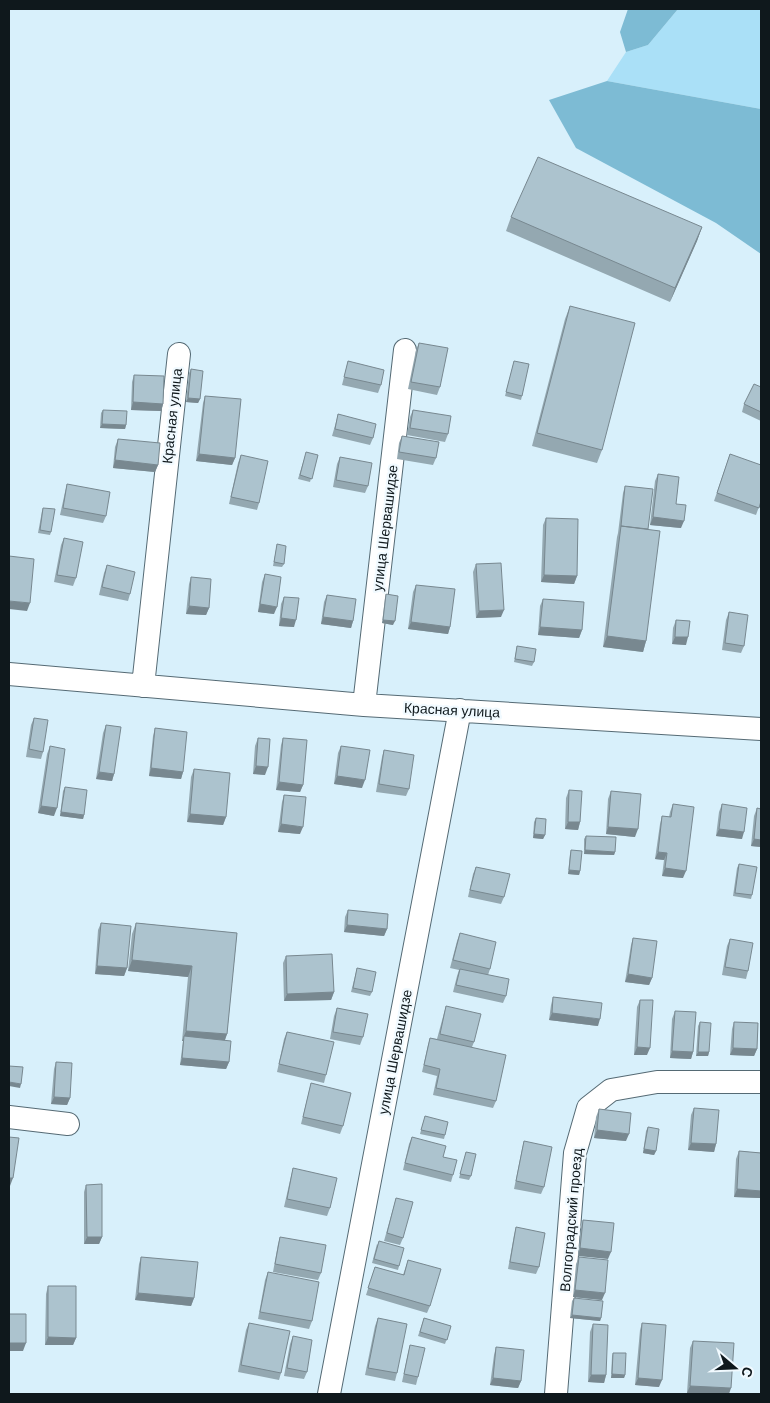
<svg xmlns="http://www.w3.org/2000/svg" width="770" height="1403" font-family="Helvetica,sans-serif">
  <style>
    .green { fill: #aae0f7 }
    .forest { fill: #7dbbd4 }
    .lines { fill: none; stroke-linecap: round; stroke-linejoin: round }
    .minor-casing { stroke: #556a74; stroke-width: 24 }
    .minor { stroke: #fff; stroke-width: 22 }
    .wall { fill: #94a8b1 }
    .shaded-wall { fill: #788890 }
    .building { fill: #acc3ce; stroke: #788890 }
    .labels { text-anchor: middle; dominant-baseline: central; stroke-width: 4.5; stroke-linejoin: round; paint-order: stroke }
    .street-label { font-size: 14px; fill: #0f181c; stroke: #f1faff }
  </style>
  <rect width="100%" height="100%" fill="#d8f0fb"/>
  <path class="green" d="M 678,9 L 761,9 L 761,109 L 607,81 L 626,52 L 648,45 Z"/>
  <path class="forest" d="M 628,9 L 678,9 L 648,45 L 626,52 L 620,32 Z
    M 607,81 L 761,109 L 761,254 L 716,223 L 576,148 L 549,100 Z"/>
  <g class="lines">
    <defs>
      <path id="minor" d="M 9,674 L 364,705 L 761,729
        M 143,686 L 179,354
        M 364,705 L 405,350
        M 9,1117 L 68,1124
        M 329,1394 L 460,710
        M 556,1394 L 575,1153 L 588,1108 L 611,1090 L 657,1082 L 761,1082"/>
    </defs>
    <use href="#minor" class="minor-casing"/>
    <use href="#minor" class="minor"/>
  </g>
  <path class="wall" d="M 511,217 L 702,227 L 697,241 L 670,302 L 506,231 Z
    M 570,306 L 602,450 L 597,463 L 532,446 L 565,319 Z
    M 419,343 L 440,387 L 437,395 L 408,389 L 416,350 Z
    M 348,361 L 381,385 L 378,393 L 342,385 Z
    M 514,361 L 522,396 L 521,400 L 505,396 Z
    M 191,369 L 200,399 L 198,403 L 186,402 L 189,373 Z
    M 134,375 L 163,404 L 161,411 L 131,410 L 132,382 Z
    M 761,387 L 761,421 L 742,412 L 744,404 Z
    M 205,396 L 235,458 L 232,465 L 196,461 L 203,403 Z
    M 103,410 L 126,425 L 125,429 L 100,428 L 101,413 Z
    M 413,410 L 448,434 L 445,442 L 407,435 L 410,417 Z
    M 338,414 L 373,438 L 370,445 L 332,436 L 336,422 Z
    M 402,436 L 436,458 L 433,465 L 397,459 L 399,443 Z
    M 118,439 L 158,465 L 155,472 L 113,468 L 115,447 Z
    M 730,454 L 761,501 L 756,515 L 714,501 Z
    M 241,455 L 259,503 L 257,510 L 229,504 L 238,463 Z
    M 318,455 L 310,482 L 298,479 L 305,456 Z
    M 340,457 L 368,486 L 365,493 L 333,487 L 337,464 Z
    M 658,474 L 676,504 L 681,528 L 650,525 L 655,481 Z
    M 67,484 L 106,516 L 103,523 L 60,515 L 65,492 Z
    M 625,486 L 648,529 L 646,641 L 643,652 L 603,647 L 617,537 L 618,533 L 623,493 Z
    M 43,508 L 51,532 L 50,535 L 38,533 L 42,511 Z
    M 546,518 L 577,576 L 574,584 L 541,582 L 543,525 Z
    M 64,538 L 76,578 L 73,586 L 54,582 L 61,545 Z
    M 277,544 L 284,564 L 282,567 L 273,566 Z
    M 476,564 L 501,617 L 476,618 L 473,572 Z
    M 107,565 L 130,594 L 128,601 L 99,595 L 104,573 Z
    M 265,574 L 274,614 L 258,612 L 262,582 Z
    M 191,577 L 209,608 L 206,615 L 186,614 L 189,584 Z
    M 416,585 L 450,627 L 448,634 L 408,629 L 413,592 Z
    M 386,594 L 393,625 L 382,623 L 385,598 Z
    M 327,595 L 353,621 L 351,628 L 321,624 L 324,602 Z
    M 284,597 L 294,627 L 279,626 L 281,604 Z
    M 543,599 L 582,630 L 579,638 L 538,635 L 540,606 Z
    M 729,612 L 744,646 L 741,653 L 722,650 L 726,620 Z
    M 676,620 L 686,645 L 672,644 L 673,628 Z
    M 517,646 L 534,662 L 532,666 L 514,662 Z
    M 34,718 L 43,752 L 41,759 L 26,757 L 31,725 Z
    M 106,725 L 114,774 L 112,781 L 96,779 L 103,733 Z
    M 155,728 L 183,772 L 181,779 L 149,776 L 153,736 Z
    M 258,738 L 265,775 L 253,774 L 255,746 Z
    M 283,738 L 303,785 L 300,792 L 276,790 L 281,745 Z
    M 50,746 L 54,816 L 38,813 L 47,754 Z
    M 341,746 L 362,788 L 334,784 L 338,753 Z
    M 384,750 L 409,789 L 406,796 L 376,792 L 382,757 Z
    M 194,769 L 226,817 L 223,825 L 187,822 L 191,777 Z
    M 65,787 L 84,815 L 83,819 L 60,816 L 63,791 Z
    M 569,790 L 580,822 L 578,830 L 565,829 L 566,798 Z
    M 611,791 L 635,837 L 606,834 L 608,799 Z
    M 284,795 L 300,834 L 278,832 L 282,802 Z
    M 673,804 L 683,878 L 662,876 L 664,860 L 655,859 L 660,824 L 662,816 L 669,817 L 670,812 Z
    M 722,804 L 742,839 L 716,836 L 719,812 Z
    M 757,808 L 761,847 L 751,846 L 754,816 Z
    M 536,818 L 545,835 L 543,839 L 533,838 L 534,822 Z
    M 586,836 L 615,852 L 614,855 L 584,854 L 584,839 Z
    M 571,850 L 580,871 L 579,875 L 568,874 L 570,854 Z
    M 739,864 L 752,895 L 751,899 L 733,896 L 737,868 Z
    M 476,867 L 504,897 L 501,904 L 468,897 L 473,874 Z
    M 348,910 L 387,929 L 384,936 L 344,932 L 345,917 Z
    M 101,923 L 127,968 L 124,976 L 95,974 L 98,930 Z
    M 136,923 L 237,933 L 227,1034 L 225,1040 L 229,1062 L 226,1069 L 180,1065 L 183,1041 L 182,1041 L 188,977 L 128,971 L 132,934 Z
    M 460,933 L 490,969 L 488,975 L 506,996 L 503,1003 L 453,992 L 457,976 L 459,970 L 450,968 L 457,941 Z
    M 633,938 L 652,978 L 649,985 L 625,982 L 631,945 Z
    M 730,939 L 748,971 L 746,979 L 722,975 L 727,946 Z
    M 286,956 L 334,992 L 331,1000 L 284,1001 L 283,963 Z
    M 357,968 L 372,992 L 370,996 L 351,992 Z
    M 553,997 L 598,1026 L 549,1020 L 551,1005 Z
    M 640,1000 L 647,1055 L 634,1055 L 637,1007 Z
    M 446,1006 L 474,1042 L 472,1047 L 496,1101 L 493,1108 L 433,1095 L 437,1076 L 422,1072 L 428,1045 L 430,1038 L 437,1039 L 444,1013 Z
    M 337,1008 L 363,1037 L 360,1045 L 330,1039 L 334,1016 Z
    M 675,1011 L 693,1052 L 691,1059 L 670,1058 L 672,1019 Z
    M 700,1022 L 709,1052 L 708,1056 L 696,1056 L 698,1026 Z
    M 734,1022 L 757,1049 L 754,1056 L 730,1055 L 732,1029 Z
    M 287,1032 L 326,1075 L 324,1083 L 277,1072 L 284,1039 Z
    M 56,1062 L 70,1098 L 67,1105 L 51,1104 L 54,1069 Z
    M 311,1083 L 343,1126 L 340,1134 L 301,1124 L 309,1091 Z
    M 694,1108 L 716,1144 L 714,1152 L 688,1150 L 691,1115 Z
    M 599,1109 L 626,1141 L 594,1138 L 596,1117 Z
    M 425,1116 L 445,1135 L 444,1139 L 420,1134 Z
    M 648,1127 L 656,1151 L 654,1155 L 643,1153 L 646,1131 Z
    M 412,1137 L 443,1157 L 453,1175 L 451,1182 L 403,1170 L 409,1144 Z
    M 524,1141 L 544,1187 L 541,1194 L 514,1189 L 522,1149 Z
    M 739,1151 L 761,1153 L 761,1196 L 760,1198 L 734,1197 L 736,1159 Z
    M 466,1152 L 471,1176 L 469,1180 L 459,1178 Z
    M 293,1168 L 330,1208 L 327,1216 L 284,1207 L 291,1176 Z
    M 86,1185 L 102,1237 L 99,1244 L 84,1244 L 84,1192 Z
    M 396,1198 L 403,1238 L 400,1245 L 384,1241 Z
    M 583,1220 L 611,1252 L 578,1256 L 581,1227 Z
    M 516,1227 L 539,1267 L 536,1274 L 508,1269 L 514,1235 Z
    M 280,1237 L 321,1273 L 318,1280 L 273,1272 L 278,1244 Z
    M 377,1244 L 399,1266 L 398,1270 L 372,1263 Z
    M 141,1257 L 194,1298 L 191,1306 L 135,1300 L 139,1264 Z
    M 579,1257 L 602,1300 L 573,1297 L 576,1264 Z
    M 408,1260 L 430,1306 L 427,1313 L 366,1295 L 375,1267 L 403,1275 Z
    M 268,1272 L 312,1321 L 309,1329 L 258,1319 L 265,1280 Z
    M 48,1286 L 76,1338 L 73,1345 L 45,1345 L 46,1294 Z
    M 574,1298 L 601,1318 L 600,1321 L 570,1318 L 572,1301 Z
    M 378,1318 L 397,1373 L 395,1381 L 365,1375 L 375,1326 Z
    M 424,1318 L 451,1326 L 445,1344 L 418,1336 Z
    M 249,1323 L 281,1373 L 279,1380 L 238,1372 L 246,1330 Z
    M 642,1323 L 659,1387 L 635,1385 L 640,1330 Z
    M 593,1324 L 606,1375 L 604,1383 L 588,1382 L 590,1332 Z
    M 293,1336 L 307,1372 L 304,1379 L 284,1376 L 290,1344 Z
    M 693,1341 L 729,1394 L 687,1393 L 690,1348 Z
    M 410,1345 L 418,1377 L 416,1385 L 402,1382 L 408,1353 Z
    M 496,1347 L 521,1381 L 518,1388 L 490,1385 L 494,1355 Z
    M 613,1353 L 625,1375 L 624,1378 L 611,1378 L 612,1356 Z"/>
  <path class="shaded-wall" d="M 702,227 L 697,241 L 670,302 L 675,288 Z
    M 188,398 L 200,399 L 198,403 L 186,402 Z
    M 133,402 L 163,404 L 161,411 L 131,410 Z
    M 102,424 L 126,425 L 125,429 L 100,428 Z
    M 199,454 L 235,458 L 232,465 L 196,461 Z
    M 115,460 L 158,465 L 155,472 L 113,468 Z
    M 653,517 L 684,521 L 681,528 L 650,525 Z
    M 544,575 L 577,576 L 574,584 L 541,582 Z
    M 9,601 L 30,603 L 27,611 L 9,609 Z
    M 260,604 L 277,607 L 274,614 L 258,612 Z
    M 189,606 L 209,608 L 206,615 L 186,614 Z
    M 504,610 L 501,617 L 476,618 L 479,611 Z
    M 323,617 L 353,621 L 351,628 L 321,624 Z
    M 281,618 L 296,620 L 294,627 L 279,626 Z
    M 383,620 L 395,621 L 393,625 L 382,623 Z
    M 411,622 L 450,627 L 448,634 L 408,629 Z
    M 540,627 L 582,630 L 579,638 L 538,635 Z
    M 607,636 L 646,641 L 643,652 L 603,647 Z
    M 675,637 L 688,637 L 686,645 L 672,644 Z
    M 256,766 L 268,767 L 265,775 L 253,774 Z
    M 151,768 L 183,772 L 181,779 L 149,776 Z
    M 99,772 L 114,774 L 112,781 L 96,779 Z
    M 337,776 L 365,780 L 362,788 L 334,784 Z
    M 279,782 L 303,785 L 300,792 L 276,790 Z
    M 41,806 L 57,808 L 54,816 L 38,813 Z
    M 61,812 L 84,815 L 83,819 L 60,816 Z
    M 190,814 L 226,817 L 223,825 L 187,822 Z
    M 568,822 L 580,822 L 578,830 L 565,829 Z
    M 281,824 L 303,827 L 300,834 L 278,832 Z
    M 608,827 L 638,829 L 635,837 L 606,834 Z
    M 719,829 L 744,832 L 742,839 L 716,836 Z
    M 534,834 L 545,835 L 543,839 L 533,838 Z
    M 754,839 L 761,840 L 761,847 L 751,846 Z
    M 585,850 L 615,852 L 614,855 L 584,854 Z
    M 658,852 L 667,853 L 664,860 L 655,859 Z
    M 665,868 L 686,871 L 683,878 L 662,876 Z
    M 569,870 L 580,871 L 579,875 L 568,874 Z
    M 347,925 L 387,929 L 384,936 L 344,932 Z
    M 132,960 L 192,966 L 188,977 L 128,971 Z
    M 97,966 L 127,968 L 124,976 L 95,974 Z
    M 628,974 L 652,978 L 649,985 L 625,982 Z
    M 334,992 L 331,1000 L 284,1001 L 287,994 Z
    M 552,1013 L 600,1019 L 598,1026 L 549,1020 Z
    M 186,1031 L 227,1034 L 223,1045 L 184,1036 L 183,1041 L 182,1041 Z
    M 637,1047 L 650,1048 L 647,1055 L 634,1055 Z
    M 733,1048 L 757,1049 L 754,1056 L 730,1055 Z
    M 672,1051 L 693,1052 L 691,1059 L 670,1058 Z
    M 698,1052 L 709,1052 L 708,1056 L 696,1056 Z
    M 182,1058 L 229,1062 L 226,1069 L 180,1065 Z
    M 9,1082 L 21,1084 L 20,1088 L 9,1086 Z
    M 54,1097 L 70,1098 L 67,1105 L 51,1104 Z
    M 597,1130 L 629,1134 L 626,1141 L 594,1138 Z
    M 691,1143 L 716,1144 L 714,1152 L 688,1150 Z
    M 644,1149 L 656,1151 L 654,1155 L 643,1153 Z
    M 9,1178 L 13,1178 L 10,1186 L 9,1185 Z
    M 737,1189 L 761,1191 L 761,1196 L 760,1198 L 734,1197 Z
    M 87,1237 L 102,1237 L 99,1244 L 84,1244 Z
    M 580,1248 L 611,1252 L 608,1259 L 578,1256 Z
    M 575,1290 L 605,1293 L 602,1300 L 573,1297 Z
    M 138,1293 L 194,1298 L 191,1306 L 135,1300 Z
    M 572,1315 L 601,1318 L 600,1321 L 570,1318 Z
    M 48,1337 L 76,1338 L 73,1345 L 45,1345 Z
    M 9,1343 L 26,1343 L 23,1351 L 9,1351 Z
    M 612,1374 L 625,1375 L 624,1378 L 611,1378 Z
    M 591,1375 L 606,1375 L 604,1383 L 588,1382 Z
    M 493,1378 L 521,1381 L 518,1388 L 490,1385 Z
    M 638,1378 L 662,1380 L 659,1387 L 635,1385 Z
    M 690,1386 L 731,1388 L 729,1394 L 687,1393 Z"/>
  <path class="building" d="M 538,157 L 702,227 L 675,288 L 511,217 Z
    M 570,306 L 635,323 L 602,450 L 537,433 Z
    M 419,343 L 448,348 L 440,387 L 411,382 Z
    M 348,361 L 384,370 L 381,385 L 344,377 Z
    M 514,361 L 529,364 L 522,396 L 506,392 Z
    M 191,369 L 203,371 L 200,399 L 188,398 Z
    M 134,375 L 164,376 L 163,404 L 133,402 Z
    M 754,384 L 761,387 L 761,412 L 744,404 Z
    M 205,396 L 241,399 L 235,458 L 199,454 Z
    M 103,410 L 127,411 L 126,425 L 102,424 Z
    M 413,410 L 451,416 L 448,434 L 410,428 Z
    M 338,414 L 376,424 L 373,438 L 335,429 Z
    M 402,436 L 439,442 L 436,458 L 399,452 Z
    M 118,439 L 160,443 L 158,465 L 115,460 Z
    M 306,452 L 318,455 L 312,479 L 300,475 Z
    M 730,454 L 761,465 L 761,501 L 759,508 L 717,493 Z
    M 241,455 L 268,461 L 259,503 L 231,497 Z
    M 340,457 L 372,463 L 368,486 L 336,480 Z
    M 658,474 L 679,477 L 676,504 L 686,505 L 684,521 L 653,517 Z
    M 67,484 L 110,492 L 106,516 L 63,508 Z
    M 625,486 L 653,489 L 648,529 L 621,526 Z
    M 43,508 L 55,509 L 51,532 L 40,530 Z
    M 546,518 L 578,519 L 577,576 L 544,575 Z
    M 621,526 L 660,531 L 646,641 L 607,636 Z
    M 64,538 L 83,542 L 76,578 L 57,575 Z
    M 277,544 L 286,546 L 284,564 L 274,562 Z
    M 9,556 L 34,559 L 30,603 L 9,601 Z
    M 501,563 L 504,610 L 479,611 L 476,564 Z
    M 107,565 L 135,572 L 130,594 L 102,587 Z
    M 265,574 L 281,577 L 277,607 L 260,604 Z
    M 191,577 L 211,579 L 209,608 L 189,606 Z
    M 416,585 L 455,589 L 450,627 L 411,622 Z
    M 386,594 L 398,596 L 395,621 L 383,620 Z
    M 327,595 L 356,599 L 353,621 L 323,617 Z
    M 284,597 L 299,598 L 296,620 L 281,618 Z
    M 543,599 L 584,602 L 582,630 L 540,627 Z
    M 729,612 L 748,615 L 744,646 L 725,643 Z
    M 676,620 L 690,621 L 688,637 L 675,637 Z
    M 517,646 L 536,649 L 534,662 L 515,659 Z
    M 34,718 L 48,720 L 43,752 L 29,749 Z
    M 106,725 L 121,727 L 114,774 L 99,772 Z
    M 155,728 L 187,732 L 183,772 L 151,768 Z
    M 258,738 L 270,739 L 268,767 L 256,766 Z
    M 283,738 L 307,740 L 303,785 L 279,782 Z
    M 50,746 L 65,749 L 57,808 L 41,806 Z
    M 341,746 L 370,750 L 365,780 L 337,776 Z
    M 384,750 L 414,755 L 409,789 L 379,784 Z
    M 194,769 L 230,773 L 226,817 L 190,814 Z
    M 65,787 L 87,790 L 84,815 L 61,812 Z
    M 569,790 L 582,791 L 580,822 L 568,822 Z
    M 611,791 L 641,794 L 638,829 L 608,827 Z
    M 284,795 L 306,797 L 303,827 L 281,824 Z
    M 673,804 L 694,807 L 686,871 L 665,868 L 667,853 L 658,852 L 662,816 L 671,817 Z
    M 722,804 L 747,808 L 744,832 L 719,829 Z
    M 757,808 L 761,809 L 761,840 L 754,839 Z
    M 536,818 L 546,819 L 545,835 L 534,834 Z
    M 586,836 L 616,837 L 615,852 L 585,850 Z
    M 571,850 L 582,851 L 580,871 L 569,870 Z
    M 739,864 L 757,867 L 752,895 L 735,893 Z
    M 476,867 L 510,874 L 504,897 L 470,890 Z
    M 348,910 L 388,914 L 387,929 L 347,925 Z
    M 101,923 L 131,926 L 127,968 L 97,966 Z
    M 136,923 L 237,933 L 227,1034 L 186,1031 L 192,966 L 132,960 Z
    M 460,933 L 496,942 L 490,969 L 453,960 Z
    M 633,938 L 657,941 L 652,978 L 628,974 Z
    M 730,939 L 753,943 L 748,971 L 725,967 Z
    M 332,954 L 334,992 L 287,994 L 286,956 Z
    M 357,968 L 376,972 L 372,992 L 353,988 Z
    M 460,969 L 509,979 L 506,996 L 456,985 Z
    M 553,997 L 602,1003 L 600,1019 L 552,1013 Z
    M 640,1000 L 653,1000 L 650,1048 L 637,1047 Z
    M 446,1006 L 481,1014 L 474,1042 L 440,1034 Z
    M 337,1008 L 368,1014 L 363,1037 L 333,1032 Z
    M 675,1011 L 696,1012 L 693,1052 L 672,1051 Z
    M 700,1022 L 711,1023 L 709,1052 L 698,1052 Z
    M 734,1022 L 758,1023 L 757,1049 L 733,1048 Z
    M 287,1032 L 334,1042 L 326,1075 L 279,1064 Z
    M 184,1036 L 231,1041 L 229,1062 L 182,1058 Z
    M 430,1038 L 506,1055 L 496,1101 L 436,1088 L 440,1069 L 424,1065 Z
    M 56,1062 L 72,1063 L 70,1098 L 54,1097 Z
    M 9,1066 L 23,1067 L 21,1084 L 9,1082 Z
    M 311,1083 L 351,1093 L 343,1126 L 303,1117 Z
    M 694,1108 L 719,1110 L 716,1144 L 691,1143 Z
    M 599,1109 L 631,1113 L 629,1134 L 597,1130 Z
    M 425,1116 L 448,1122 L 445,1135 L 421,1130 Z
    M 648,1127 L 659,1129 L 656,1151 L 644,1149 Z
    M 9,1137 L 19,1138 L 13,1178 L 9,1178 Z
    M 412,1137 L 446,1146 L 443,1157 L 457,1160 L 453,1175 L 405,1163 Z
    M 524,1141 L 552,1147 L 544,1187 L 516,1181 Z
    M 739,1151 L 761,1153 L 761,1191 L 737,1189 Z
    M 466,1152 L 476,1154 L 471,1176 L 460,1174 Z
    M 293,1168 L 337,1178 L 330,1208 L 287,1199 Z
    M 102,1184 L 102,1237 L 87,1237 L 86,1185 Z
    M 396,1198 L 413,1202 L 403,1238 L 387,1233 Z
    M 583,1220 L 614,1223 L 611,1252 L 580,1248 Z
    M 516,1227 L 545,1233 L 539,1267 L 510,1262 Z
    M 280,1237 L 326,1245 L 321,1273 L 275,1264 Z
    M 379,1241 L 404,1248 L 399,1266 L 374,1259 Z
    M 141,1257 L 198,1262 L 194,1298 L 138,1293 Z
    M 579,1257 L 608,1260 L 605,1293 L 575,1290 Z
    M 408,1260 L 441,1269 L 430,1306 L 368,1288 L 375,1267 L 404,1275 Z
    M 268,1272 L 319,1282 L 312,1321 L 260,1312 Z
    M 48,1286 L 76,1286 L 76,1338 L 48,1337 Z
    M 574,1298 L 603,1301 L 601,1318 L 572,1315 Z
    M 9,1314 L 26,1314 L 26,1343 L 9,1343 Z
    M 378,1318 L 407,1324 L 397,1373 L 368,1368 Z
    M 424,1318 L 451,1326 L 447,1340 L 420,1332 Z
    M 249,1323 L 290,1331 L 281,1373 L 241,1365 Z
    M 642,1323 L 666,1325 L 662,1380 L 638,1378 Z
    M 593,1324 L 608,1325 L 606,1375 L 591,1375 Z
    M 293,1336 L 312,1340 L 307,1372 L 287,1368 Z
    M 693,1341 L 734,1343 L 731,1388 L 690,1386 Z
    M 410,1345 L 425,1348 L 418,1377 L 404,1374 Z
    M 496,1347 L 524,1350 L 521,1381 L 493,1378 Z
    M 613,1353 L 626,1353 L 625,1375 L 612,1374 Z"/>
  <g class="labels">
    <g class="street-label">
      <text transform="translate(172 416) rotate(-84)">Красная улица</text>
      <text transform="translate(385 528) rotate(-83)">улица Шервашидзе</text>
      <text transform="translate(452 710) rotate(3)">Красная улица</text>
      <text transform="translate(395 1052) rotate(-79)">улица Шервашидзе</text>
      <text transform="translate(571 1220) rotate(-85)">Волгоградский проезд</text>
    </g>
  </g>
  <rect width="770" height="1403" fill="none" stroke="#0f181c" stroke-width="20"/>
  <g transform="translate(735 1368) rotate(109)" stroke="#f1faff" stroke-width="4" paint-order="stroke">
  <path d="M0-4L9 19L0 12L-9 19Z" fill="#0f181c"/>
  <text y="-8" font-size="14" font-weight="bold" text-anchor="middle" fill="#0f181c">С</text>
  </g>
</svg>
